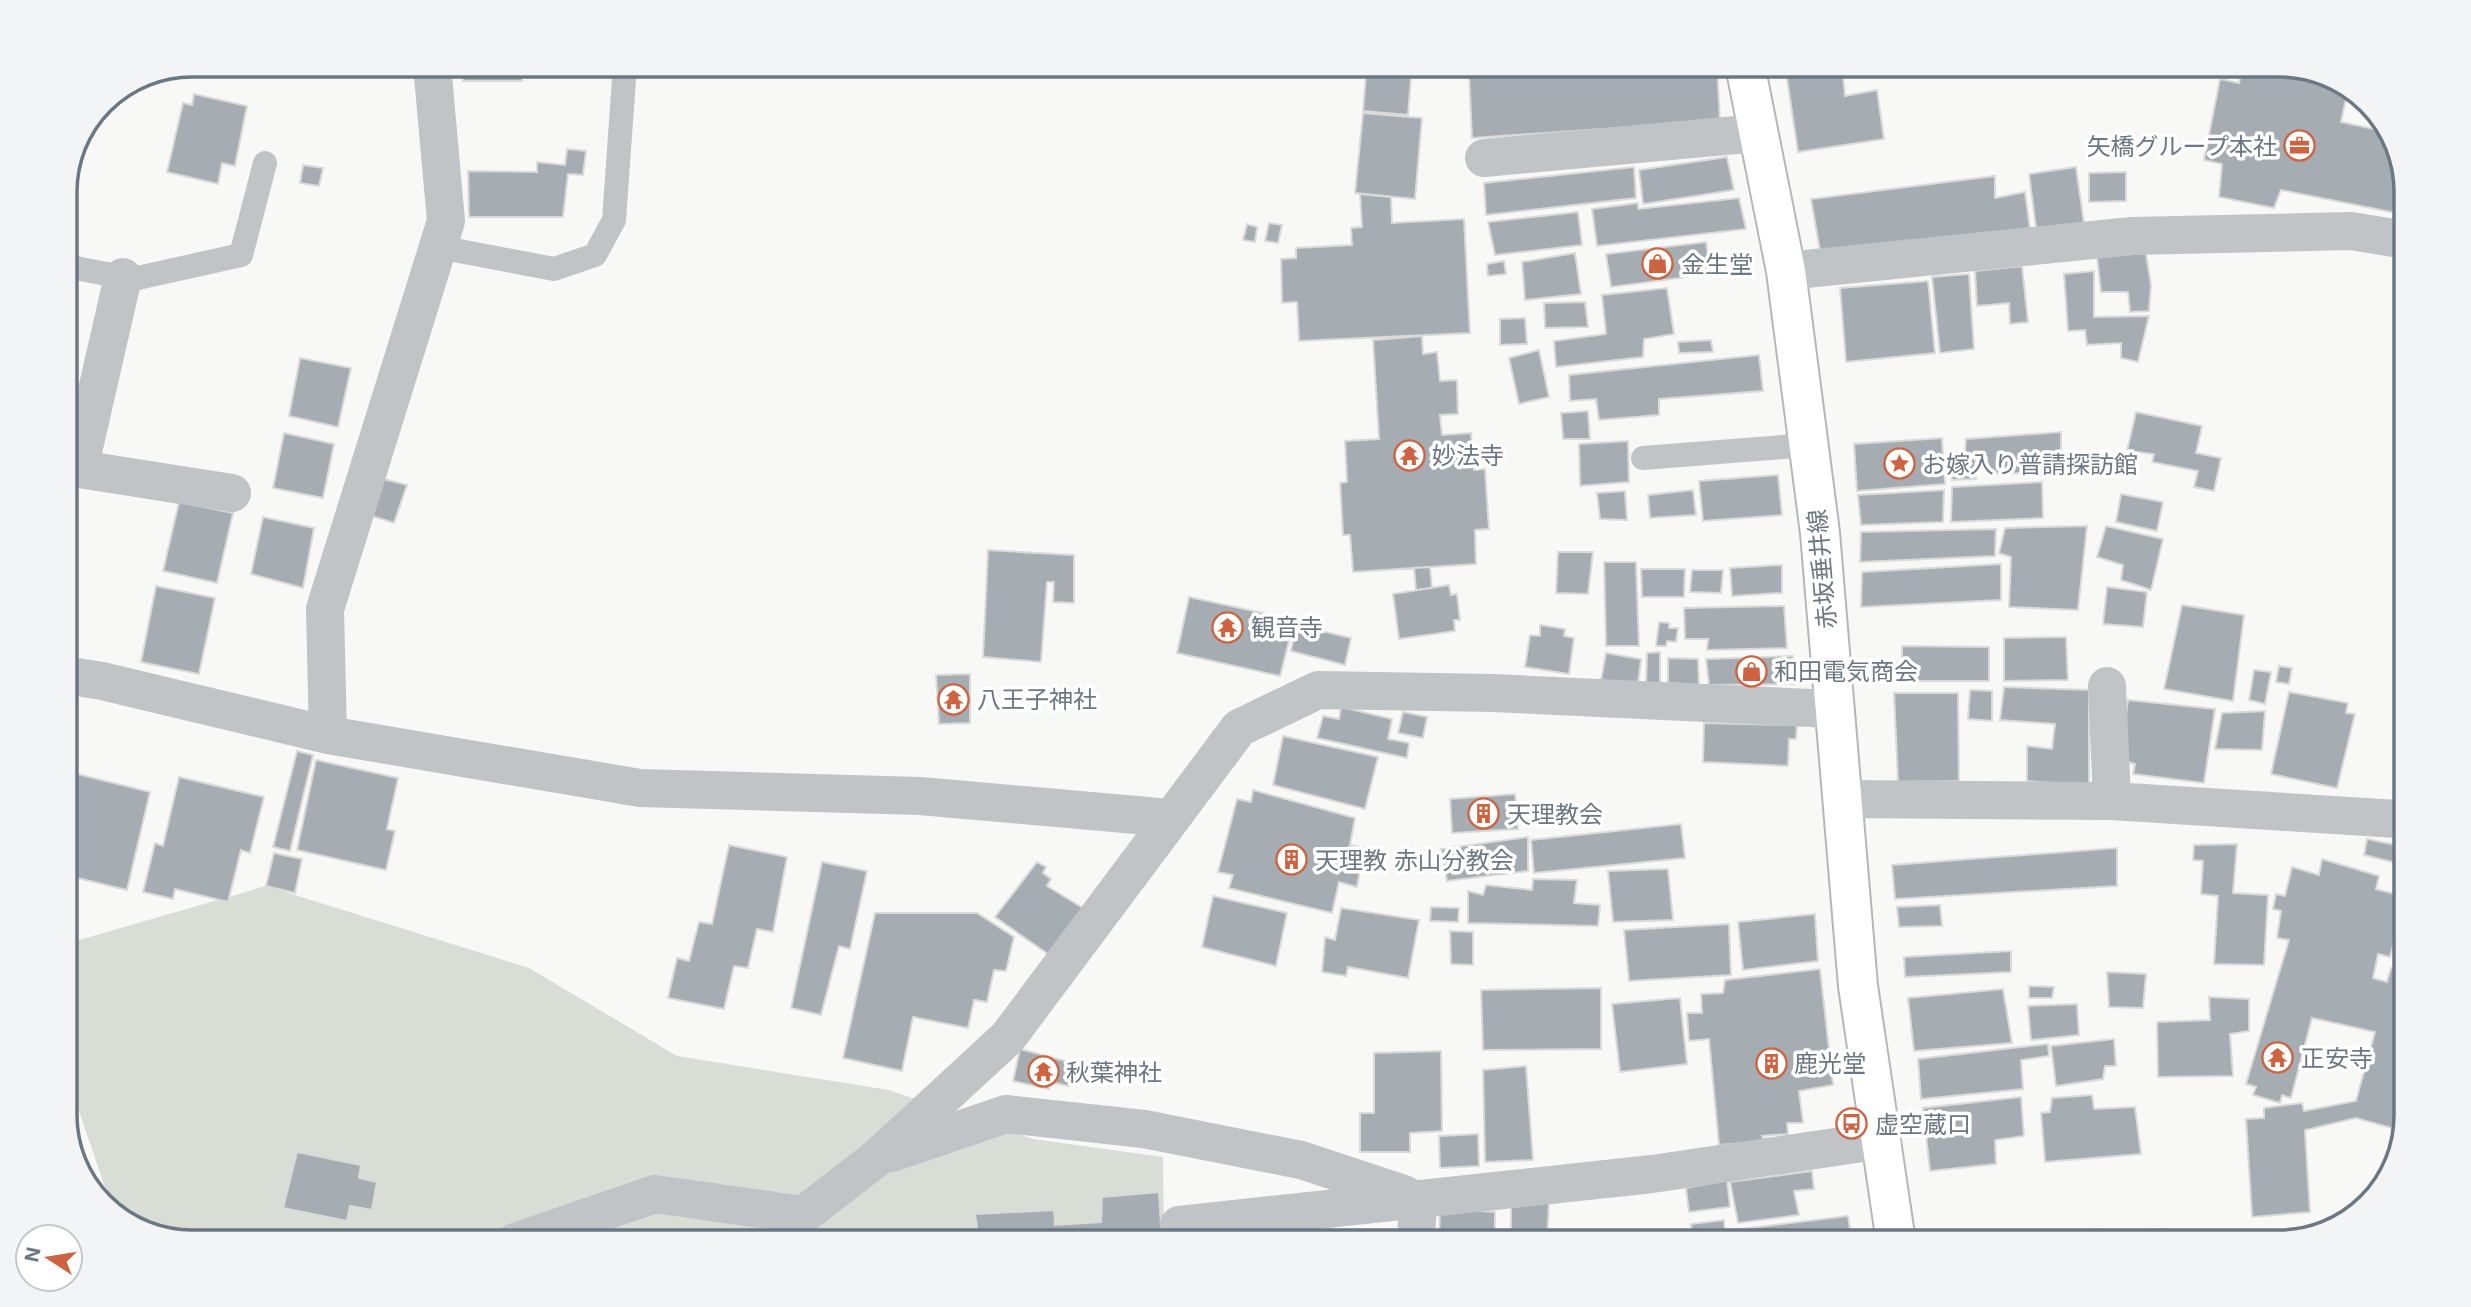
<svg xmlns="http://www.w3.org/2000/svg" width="2471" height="1307" font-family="Inter,'Noto Sans JP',sans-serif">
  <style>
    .green { fill: #d8ddd6 }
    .building { fill: #a6adb2; stroke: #dadad8; stroke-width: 2 }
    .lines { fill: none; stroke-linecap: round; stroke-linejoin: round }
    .secondary-casing { stroke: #b3b7bb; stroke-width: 42 }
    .lane { stroke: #c0c4c7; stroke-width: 24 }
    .street { stroke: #c0c4c7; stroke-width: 38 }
    .secondary { stroke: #fff; stroke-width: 38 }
    .labels { text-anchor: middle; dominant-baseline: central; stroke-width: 7; stroke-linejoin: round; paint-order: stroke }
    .poi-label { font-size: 24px; fill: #6b7883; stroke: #fff; text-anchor: start }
    .street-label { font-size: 24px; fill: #6b7883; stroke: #fff }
    .rim { fill: none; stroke: #6b7883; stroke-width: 3.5 }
  </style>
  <rect width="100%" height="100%" fill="#f8f8f6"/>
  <path class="green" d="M 266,886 L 529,968 L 677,1056 L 889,1090 L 1033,1139 L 1163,1157 L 1164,1242 L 192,1242 L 136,1229 L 112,1208 L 65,1070 L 65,944 Z"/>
  <path class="building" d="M 464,65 L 522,65 L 522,81 L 463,81 Z
    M 1338,65 L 1717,65 L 1720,121 L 1472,138 L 1469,74 L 1382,71 L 1382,68 Z
    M 1830,65 L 1842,65 L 1845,96 L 1877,90 L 1884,139 L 1798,152 L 1786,72 Z
    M 2243,65 L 2279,65 L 2335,78 L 2348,89 L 2341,122 L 2388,132 L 2406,184 L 2406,215 L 2281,190 L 2274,208 L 2219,197 L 2222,164 L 2204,160 L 2220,79 L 2239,83 Z
    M 1366,74 L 1411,78 L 1408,115 L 1363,111 Z
    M 194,94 L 247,106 L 235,166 L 222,163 L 218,184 L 167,172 L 183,103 L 192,105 Z
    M 1363,113 L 1422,118 L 1415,199 L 1355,193 Z
    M 567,149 L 586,151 L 583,175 L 568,174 L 563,217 L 469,217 L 468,171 L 537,172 L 537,162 L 565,165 Z
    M 1727,157 L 1734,190 L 1643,204 L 1639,170 Z
    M 303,165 L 323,168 L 319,186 L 300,183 Z
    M 1634,167 L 1636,198 L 1486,215 L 1484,183 Z
    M 2076,167 L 2084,223 L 2036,228 L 2029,174 Z
    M 2126,172 L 2126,201 L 2089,202 L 2089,173 Z
    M 1995,176 L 1995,198 L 2025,192 L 2030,229 L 1820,251 L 1811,199 Z
    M 1360,194 L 1391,197 L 1392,223 L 1464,219 L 1470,333 L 1299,341 L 1297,302 L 1282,303 L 1281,259 L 1296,258 L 1296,248 L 1352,245 L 1351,228 L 1362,227 Z
    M 1739,198 L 1746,229 L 1597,246 L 1592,209 L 1638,203 L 1638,209 Z
    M 1578,212 L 1582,245 L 1495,255 L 1488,222 Z
    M 1269,223 L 1282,225 L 1278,243 L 1265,241 Z
    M 1247,224 L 1257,227 L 1255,242 L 1243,240 Z
    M 1706,242 L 1711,274 L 1611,287 L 1606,254 Z
    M 1575,253 L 1581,294 L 1525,300 L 1522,262 Z
    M 2146,253 L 2151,285 L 2149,311 L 2130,312 L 2128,292 L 2101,292 L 2097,257 Z
    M 1504,261 L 1506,274 L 1488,276 L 1487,264 Z
    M 2022,266 L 2028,322 L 2010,324 L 2009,303 L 1977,306 L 1975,271 Z
    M 2094,271 L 2094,317 L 2149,316 L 2138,362 L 2121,358 L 2121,343 L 2087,345 L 2085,330 L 2068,331 L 2064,274 Z
    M 1969,274 L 1974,349 L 1940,353 L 1932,277 Z
    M 1928,281 L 1935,353 L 1846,362 L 1840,288 Z
    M 1667,288 L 1674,334 L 1644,339 L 1643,357 L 1556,367 L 1554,341 L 1606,334 L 1602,295 Z
    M 1585,302 L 1588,327 L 1545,328 L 1544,303 Z
    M 1525,318 L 1527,344 L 1500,345 L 1500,319 Z
    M 1422,336 L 1423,354 L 1437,352 L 1440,381 L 1457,380 L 1458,414 L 1440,415 L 1442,435 L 1471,433 L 1474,470 L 1485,469 L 1489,529 L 1475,530 L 1476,564 L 1353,572 L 1350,535 L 1343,535 L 1340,483 L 1347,482 L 1345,441 L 1379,439 L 1373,340 Z
    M 1711,340 L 1713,352 L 1679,353 L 1678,342 Z
    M 1539,350 L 1549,397 L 1519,404 L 1509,358 Z
    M 1759,355 L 1763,391 L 1659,399 L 1659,415 L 1599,420 L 1596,399 L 1570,401 L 1569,375 Z
    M 300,358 L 351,368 L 338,427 L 289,416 Z
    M 1588,411 L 1590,439 L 1563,439 L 1561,413 Z
    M 2136,412 L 2202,426 L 2196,453 L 2221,458 L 2214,491 L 2194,487 L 2198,471 L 2152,462 L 2154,454 L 2127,451 Z
    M 2061,432 L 2061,472 L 1988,474 L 1987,457 L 1975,458 L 1976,479 L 1952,480 L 1949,453 L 1965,451 L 1966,439 Z
    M 284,433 L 334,444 L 323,498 L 273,488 Z
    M 1942,438 L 1945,484 L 1857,491 L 1854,444 Z
    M 1628,441 L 1629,482 L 1580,486 L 1579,444 Z
    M 1778,475 L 1782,515 L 1703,521 L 1699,481 Z
    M 384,479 L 407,485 L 394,523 L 372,516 Z
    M 2042,482 L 2043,518 L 1951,522 L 1952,487 Z
    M 1693,490 L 1696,515 L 1650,518 L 1648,495 Z
    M 1944,490 L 1943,522 L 1861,525 L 1858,495 Z
    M 1625,491 L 1627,520 L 1600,519 L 1597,493 Z
    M 2121,494 L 2163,502 L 2157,531 L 2116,522 Z
    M 179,502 L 233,513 L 217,583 L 163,571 Z
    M 263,517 L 314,528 L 303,588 L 251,574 Z
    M 2087,526 L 2078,610 L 2009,607 L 2011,557 L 1999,553 L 2005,528 Z
    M 2106,526 L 2163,539 L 2151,590 L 2121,580 L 2123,565 L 2097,557 Z
    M 1996,529 L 1995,556 L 1860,562 L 1861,532 Z
    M 988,550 L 1074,555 L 1074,603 L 1053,602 L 1054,582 L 1047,582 L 1041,662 L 983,657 Z
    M 1558,552 L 1593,552 L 1588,594 L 1556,593 Z
    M 1604,562 L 1636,562 L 1639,646 L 1606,646 Z
    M 2001,564 L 2001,600 L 1861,607 L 1862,572 Z
    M 1782,565 L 1782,593 L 1732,596 L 1730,568 Z
    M 1430,567 L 1432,588 L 1416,590 L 1414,568 Z
    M 1641,569 L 1685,569 L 1684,597 L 1642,597 Z
    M 1692,570 L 1723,570 L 1721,593 L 1690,592 Z
    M 1449,585 L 1451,595 L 1457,594 L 1460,620 L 1454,620 L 1455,631 L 1399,639 L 1393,594 Z
    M 156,586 L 215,598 L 199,674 L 141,662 Z
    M 2107,587 L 2147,592 L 2143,627 L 2103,624 Z
    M 1189,597 L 1277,616 L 1272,638 L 1289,641 L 1280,676 L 1177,653 Z
    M 2182,605 L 2244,615 L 2233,701 L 2164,689 Z
    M 1784,606 L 1787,648 L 1707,650 L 1708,639 L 1685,639 L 1684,608 Z
    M 1659,622 L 1669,623 L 1669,628 L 1678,628 L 1676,642 L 1667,641 L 1666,646 L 1656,646 Z
    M 1296,625 L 1351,638 L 1345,665 L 1291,651 Z
    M 1540,625 L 1565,629 L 1564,636 L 1574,638 L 1569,674 L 1525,667 L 1530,635 L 1540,636 Z
    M 2066,637 L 2068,680 L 2004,681 L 2004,638 Z
    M 1902,646 L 1989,647 L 1989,681 L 1894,681 L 1893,663 L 1902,664 Z
    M 1660,652 L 1660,684 L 1646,684 L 1647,653 Z
    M 1606,653 L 1641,659 L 1638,685 L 1601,680 Z
    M 1793,656 L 1794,684 L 1709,685 L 1706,659 Z
    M 1668,658 L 1698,659 L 1699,685 L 1668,683 Z
    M 2279,666 L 2292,668 L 2289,684 L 2276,682 Z
    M 2254,670 L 2271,672 L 2265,704 L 2249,700 Z
    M 970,674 L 970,723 L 939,724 L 936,675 Z
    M 2004,687 L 2089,690 L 2089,786 L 2027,781 L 2027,746 L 2052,749 L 2055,724 L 2000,720 Z
    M 1970,690 L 1992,691 L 1992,721 L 1968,719 Z
    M 2289,692 L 2348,703 L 2346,713 L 2355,714 L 2337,788 L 2271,774 Z
    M 1894,693 L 1958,693 L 1959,781 L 1898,782 Z
    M 2128,700 L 2215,709 L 2204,783 L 2133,774 L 2135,764 L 2120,760 Z
    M 1341,707 L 1392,719 L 1388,739 L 1409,743 L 1407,758 L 1317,738 L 1323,716 L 1339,719 Z
    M 2265,711 L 2262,750 L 2215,749 L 2222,713 Z
    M 1403,712 L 1427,717 L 1423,738 L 1398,733 Z
    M 1704,723 L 1797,725 L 1796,739 L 1789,739 L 1788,766 L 1703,762 Z
    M 1283,736 L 1378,757 L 1365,809 L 1273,785 Z
    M 297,751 L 313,755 L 290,851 L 273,847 Z
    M 316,760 L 398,778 L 387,829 L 395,831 L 386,870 L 297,850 Z
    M 65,771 L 150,792 L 127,890 L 65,875 Z
    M 179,777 L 264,797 L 250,853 L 241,850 L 228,902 L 175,889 L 173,899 L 143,892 L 155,843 L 163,846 Z
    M 1253,790 L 1355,818 L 1350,845 L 1364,848 L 1357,887 L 1339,882 L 1332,913 L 1229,888 L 1233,875 L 1218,872 L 1237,799 L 1251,802 Z
    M 1515,794 L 1518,829 L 1452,833 L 1450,799 Z
    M 1543,808 L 1554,808 L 1553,823 L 1542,821 Z
    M 1681,824 L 1685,858 L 1534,873 L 1531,840 Z
    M 1528,837 L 1528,871 L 1447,881 L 1441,849 Z
    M 2367,839 L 2406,847 L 2401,864 L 2364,855 Z
    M 2237,844 L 2233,893 L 2268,895 L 2264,965 L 2214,964 L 2218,896 L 2201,894 L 2203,861 L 2193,860 L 2194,845 Z
    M 729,845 L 787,857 L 773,932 L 757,929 L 748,968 L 734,966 L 724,1009 L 668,998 L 677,958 L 689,961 L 699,922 L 712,924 Z
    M 2117,848 L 2117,886 L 1895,899 L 1892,865 Z
    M 274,853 L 302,859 L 295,893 L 266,886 Z
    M 2322,859 L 2379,876 L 2376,889 L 2406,897 L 2390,957 L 2378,954 L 2373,978 L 2387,982 L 2391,968 L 2406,972 L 2406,1115 L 2402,1131 L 2356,1118 L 2305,1130 L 2310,1212 L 2252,1217 L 2246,1119 L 2264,1118 L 2264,1108 L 2302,1103 L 2304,1111 L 2356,1101 L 2375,1032 L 2312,1018 L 2291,1098 L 2282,1095 L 2280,1103 L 2253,1095 L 2256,1087 L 2246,1084 L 2289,940 L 2277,938 L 2281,911 L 2273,909 L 2276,894 L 2285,896 L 2292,867 L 2319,875 Z
    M 822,862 L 867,871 L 850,949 L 839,946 L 821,1015 L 791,1008 Z
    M 1037,862 L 1046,867 L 1043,873 L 1051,879 L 1047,886 L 1083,908 L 1048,954 L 995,917 Z
    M 2406,868 L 2406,890 L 2399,888 Z
    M 1668,869 L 1673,920 L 1613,922 L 1608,871 Z
    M 1533,879 L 1577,880 L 1574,903 L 1600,905 L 1598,926 L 1468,923 L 1468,891 L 1483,895 L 1486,885 L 1532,890 Z
    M 1213,896 L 1287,913 L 1276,966 L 1202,947 Z
    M 1940,905 L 1942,926 L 1899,927 L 1897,907 Z
    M 1431,907 L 1459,908 L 1458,922 L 1430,921 Z
    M 1341,908 L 1419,920 L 1408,978 L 1348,967 L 1346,976 L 1322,972 L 1325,937 L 1335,940 Z
    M 875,913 L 977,913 L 1014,937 L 1006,971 L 994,970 L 987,1002 L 974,1000 L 968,1028 L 913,1017 L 902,1071 L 843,1058 Z
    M 1815,914 L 1818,961 L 1743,970 L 1738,922 Z
    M 1729,924 L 1731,975 L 1629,981 L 1624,930 Z
    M 1450,931 L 1473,932 L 1473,965 L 1451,964 Z
    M 2011,951 L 2011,972 L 1905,977 L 1904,957 Z
    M 1820,969 L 1833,1085 L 1799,1091 L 1803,1123 L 1787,1123 L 1788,1134 L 1762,1136 L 1764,1142 L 1719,1145 L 1709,1039 L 1689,1041 L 1687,1013 L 1702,1013 L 1701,994 L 1723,993 L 1725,980 Z
    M 2107,972 L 2146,974 L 2143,1008 L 2109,1007 Z
    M 2029,986 L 2054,987 L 2052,998 L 2029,998 Z
    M 1601,988 L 1601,1049 L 1483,1050 L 1481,990 Z
    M 2003,989 L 2012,1043 L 1914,1051 L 1908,998 Z
    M 2209,997 L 2249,999 L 2249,1031 L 2230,1034 L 2233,1076 L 2158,1077 L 2157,1022 L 2210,1020 Z
    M 1680,998 L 1687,1064 L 1620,1072 L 1612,1004 Z
    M 2077,1004 L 2079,1035 L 2031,1040 L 2028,1006 Z
    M 2114,1039 L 2116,1066 L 2105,1066 L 2103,1079 L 2056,1086 L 2051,1046 Z
    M 2048,1044 L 2049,1056 L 2021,1060 L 2023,1089 L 1921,1099 L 1918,1059 Z
    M 1020,1049 L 1073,1063 L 1069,1086 L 1050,1082 L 1049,1089 L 1013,1081 Z
    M 1441,1051 L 1442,1131 L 1410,1133 L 1410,1152 L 1360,1152 L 1360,1113 L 1374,1113 L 1374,1053 Z
    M 1526,1066 L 1533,1160 L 1485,1162 L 1483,1070 Z
    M 2092,1095 L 2094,1109 L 2135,1107 L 2141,1154 L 2045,1162 L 2041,1113 L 2050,1112 L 2052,1098 Z
    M 2021,1097 L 2024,1136 L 1995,1140 L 1996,1164 L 1930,1171 L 1923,1108 Z
    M 1478,1134 L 1479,1166 L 1440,1168 L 1439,1136 Z
    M 297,1152 L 361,1165 L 359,1178 L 377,1182 L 372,1210 L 350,1206 L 347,1221 L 283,1208 Z
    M 1812,1171 L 1814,1189 L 1794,1191 L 1799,1215 L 1738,1223 L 1730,1182 Z
    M 1727,1180 L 1730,1207 L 1689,1212 L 1686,1188 Z
    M 1159,1192 L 1162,1242 L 979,1242 L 975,1214 L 1054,1210 L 1055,1225 L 1101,1222 L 1102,1197 Z
    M 1511,1202 L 1549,1203 L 1547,1242 L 1511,1242 Z
    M 1440,1208 L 1495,1212 L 1495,1242 L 1439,1242 Z
    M 1848,1216 L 1852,1242 L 1734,1242 L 1733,1230 Z
    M 1724,1220 L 1726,1242 L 1693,1242 L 1691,1224 Z
    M 2097,1229 L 2099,1242 L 1992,1242 Z
    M 2166,1229 L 2166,1242 L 2119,1242 L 2119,1231 Z"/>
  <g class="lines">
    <defs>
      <path id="secondary" d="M 1745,65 L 1786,271 L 1820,533 L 1858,986 L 1896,1242"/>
    </defs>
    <use href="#secondary" class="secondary-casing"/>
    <path class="lane" d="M 438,247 L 554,269 L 595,255 L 614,220 L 625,65
      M 65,266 L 133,279 L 241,255 L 265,163
      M 1643,458 L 1808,445
      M 2397,819 L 2406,796"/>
    <path class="street" d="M 1484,158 L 1758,133
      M 1786,271 L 2132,236 L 2351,231 L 2406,240
      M 65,466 L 79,469 L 123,277
      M 79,469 L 232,493
      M 65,675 L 102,681 L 328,735 L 640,788 L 920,796 L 1170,818
      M 2107,686 L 2112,801
      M 328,735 L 325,609 L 446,221 L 432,65
      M 1844,799 L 2112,801 L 2397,819 L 2406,823
      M 892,1153 L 1006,1114 L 1144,1129 L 1301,1160 L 1404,1194
      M 1179,1225 L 1652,1174 L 1883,1140
      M 515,1242 L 655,1194 L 803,1215 L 877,1158 L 1008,1037 L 1239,728 L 1318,690 L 1493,693 L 1833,709
      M 1416,1242 L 1418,1199"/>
    <use href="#secondary" class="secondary"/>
  </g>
  <defs>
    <symbol id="office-ring" viewBox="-11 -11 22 22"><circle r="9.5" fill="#fff" stroke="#ce6341" stroke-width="1.5"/><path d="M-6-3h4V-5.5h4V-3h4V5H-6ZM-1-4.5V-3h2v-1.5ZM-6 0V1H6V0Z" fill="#ce6341"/></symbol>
    <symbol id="shop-ring" viewBox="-11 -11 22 22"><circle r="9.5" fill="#fff" stroke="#ce6341" stroke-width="1.5"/><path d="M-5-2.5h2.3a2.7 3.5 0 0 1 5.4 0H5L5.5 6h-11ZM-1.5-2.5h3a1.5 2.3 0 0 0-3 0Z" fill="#ce6341"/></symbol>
    <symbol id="temple-ring" viewBox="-11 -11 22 22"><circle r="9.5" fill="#fff" stroke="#ce6341" stroke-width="1.5"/><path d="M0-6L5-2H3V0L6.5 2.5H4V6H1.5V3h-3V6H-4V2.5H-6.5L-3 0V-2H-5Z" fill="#ce6341"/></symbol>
    <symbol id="sight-ring" viewBox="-11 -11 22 22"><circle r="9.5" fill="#fff" stroke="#ce6341" stroke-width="1.5"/><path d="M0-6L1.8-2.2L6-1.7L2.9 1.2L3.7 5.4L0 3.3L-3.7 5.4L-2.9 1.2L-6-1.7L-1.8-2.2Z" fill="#ce6341"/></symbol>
    <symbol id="building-ring" viewBox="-11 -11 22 22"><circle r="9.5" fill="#fff" stroke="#ce6341" stroke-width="1.5"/><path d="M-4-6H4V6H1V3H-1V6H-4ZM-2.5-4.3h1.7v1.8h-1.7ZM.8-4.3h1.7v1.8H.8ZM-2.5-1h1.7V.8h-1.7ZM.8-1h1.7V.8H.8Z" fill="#ce6341"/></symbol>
    <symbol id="bus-ring" viewBox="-11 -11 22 22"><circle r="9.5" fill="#fff" stroke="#ce6341" stroke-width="1.5"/><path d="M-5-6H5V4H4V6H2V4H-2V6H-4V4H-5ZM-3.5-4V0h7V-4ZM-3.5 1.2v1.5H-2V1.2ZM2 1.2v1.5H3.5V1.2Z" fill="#ce6341"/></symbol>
  </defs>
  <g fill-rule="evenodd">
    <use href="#office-ring" x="2282" y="128" width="35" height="35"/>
    <use href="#shop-ring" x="1640" y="246" width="35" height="35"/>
    <use href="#temple-ring" x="1392" y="438" width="35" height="35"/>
    <use href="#sight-ring" x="1882" y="446" width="35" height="35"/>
    <use href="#temple-ring" x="1210" y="610" width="35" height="35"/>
    <use href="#shop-ring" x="1734" y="654" width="35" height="35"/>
    <use href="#temple-ring" x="936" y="682" width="35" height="35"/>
    <use href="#building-ring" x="1466" y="796" width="35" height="35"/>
    <use href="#building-ring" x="1274" y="842" width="35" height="35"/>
    <use href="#temple-ring" x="2260" y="1040" width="35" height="35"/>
    <use href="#building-ring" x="1754" y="1046" width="35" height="35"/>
    <use href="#temple-ring" x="1026" y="1054" width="35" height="35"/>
    <use href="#bus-ring" x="1834" y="1106" width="35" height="35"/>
  </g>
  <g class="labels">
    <g class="poi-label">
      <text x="2277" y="146" text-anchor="end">矢橋グループ本社</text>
      <text x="1681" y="264">金生堂</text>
      <text x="1432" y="455">妙法寺</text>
      <text x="1922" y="464">お嫁入り普請探訪館</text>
      <text x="1251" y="627">観音寺</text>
      <text x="1774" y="671">和田電気商会</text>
      <text x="977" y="699">八王子神社</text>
      <text x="1507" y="814">天理教会</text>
      <text x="1315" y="860">天理教 赤山分教会</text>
      <text x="2301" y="1058">正安寺</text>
      <text x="1794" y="1063">鹿光堂</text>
      <text x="1066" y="1072">秋葉神社</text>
      <text x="1875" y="1124">虚空蔵口</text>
    </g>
    <g class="street-label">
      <text transform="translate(1822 569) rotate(-95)">赤坂垂井線</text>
    </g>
  </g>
  <path d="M0 0H2471V1307H0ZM192 77H2279A115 115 0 0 1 2394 192V1115A115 115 0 0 1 2279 1230H192A115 115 0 0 1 77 1115V192A115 115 0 0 1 192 77Z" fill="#f3f4f5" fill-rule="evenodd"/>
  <path class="rim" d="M192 77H2279A115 115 0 0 1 2394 192V1115A115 115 0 0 1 2279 1230H192A115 115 0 0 1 77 1115V192A115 115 0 0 1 192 77Z"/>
  <g transform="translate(49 1258) rotate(282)"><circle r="33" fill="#ffffff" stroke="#c4c9cd" stroke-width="2"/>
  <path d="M0-5L12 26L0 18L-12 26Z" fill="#ce6341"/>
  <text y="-10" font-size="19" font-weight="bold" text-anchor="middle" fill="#6b7883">N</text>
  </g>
</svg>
